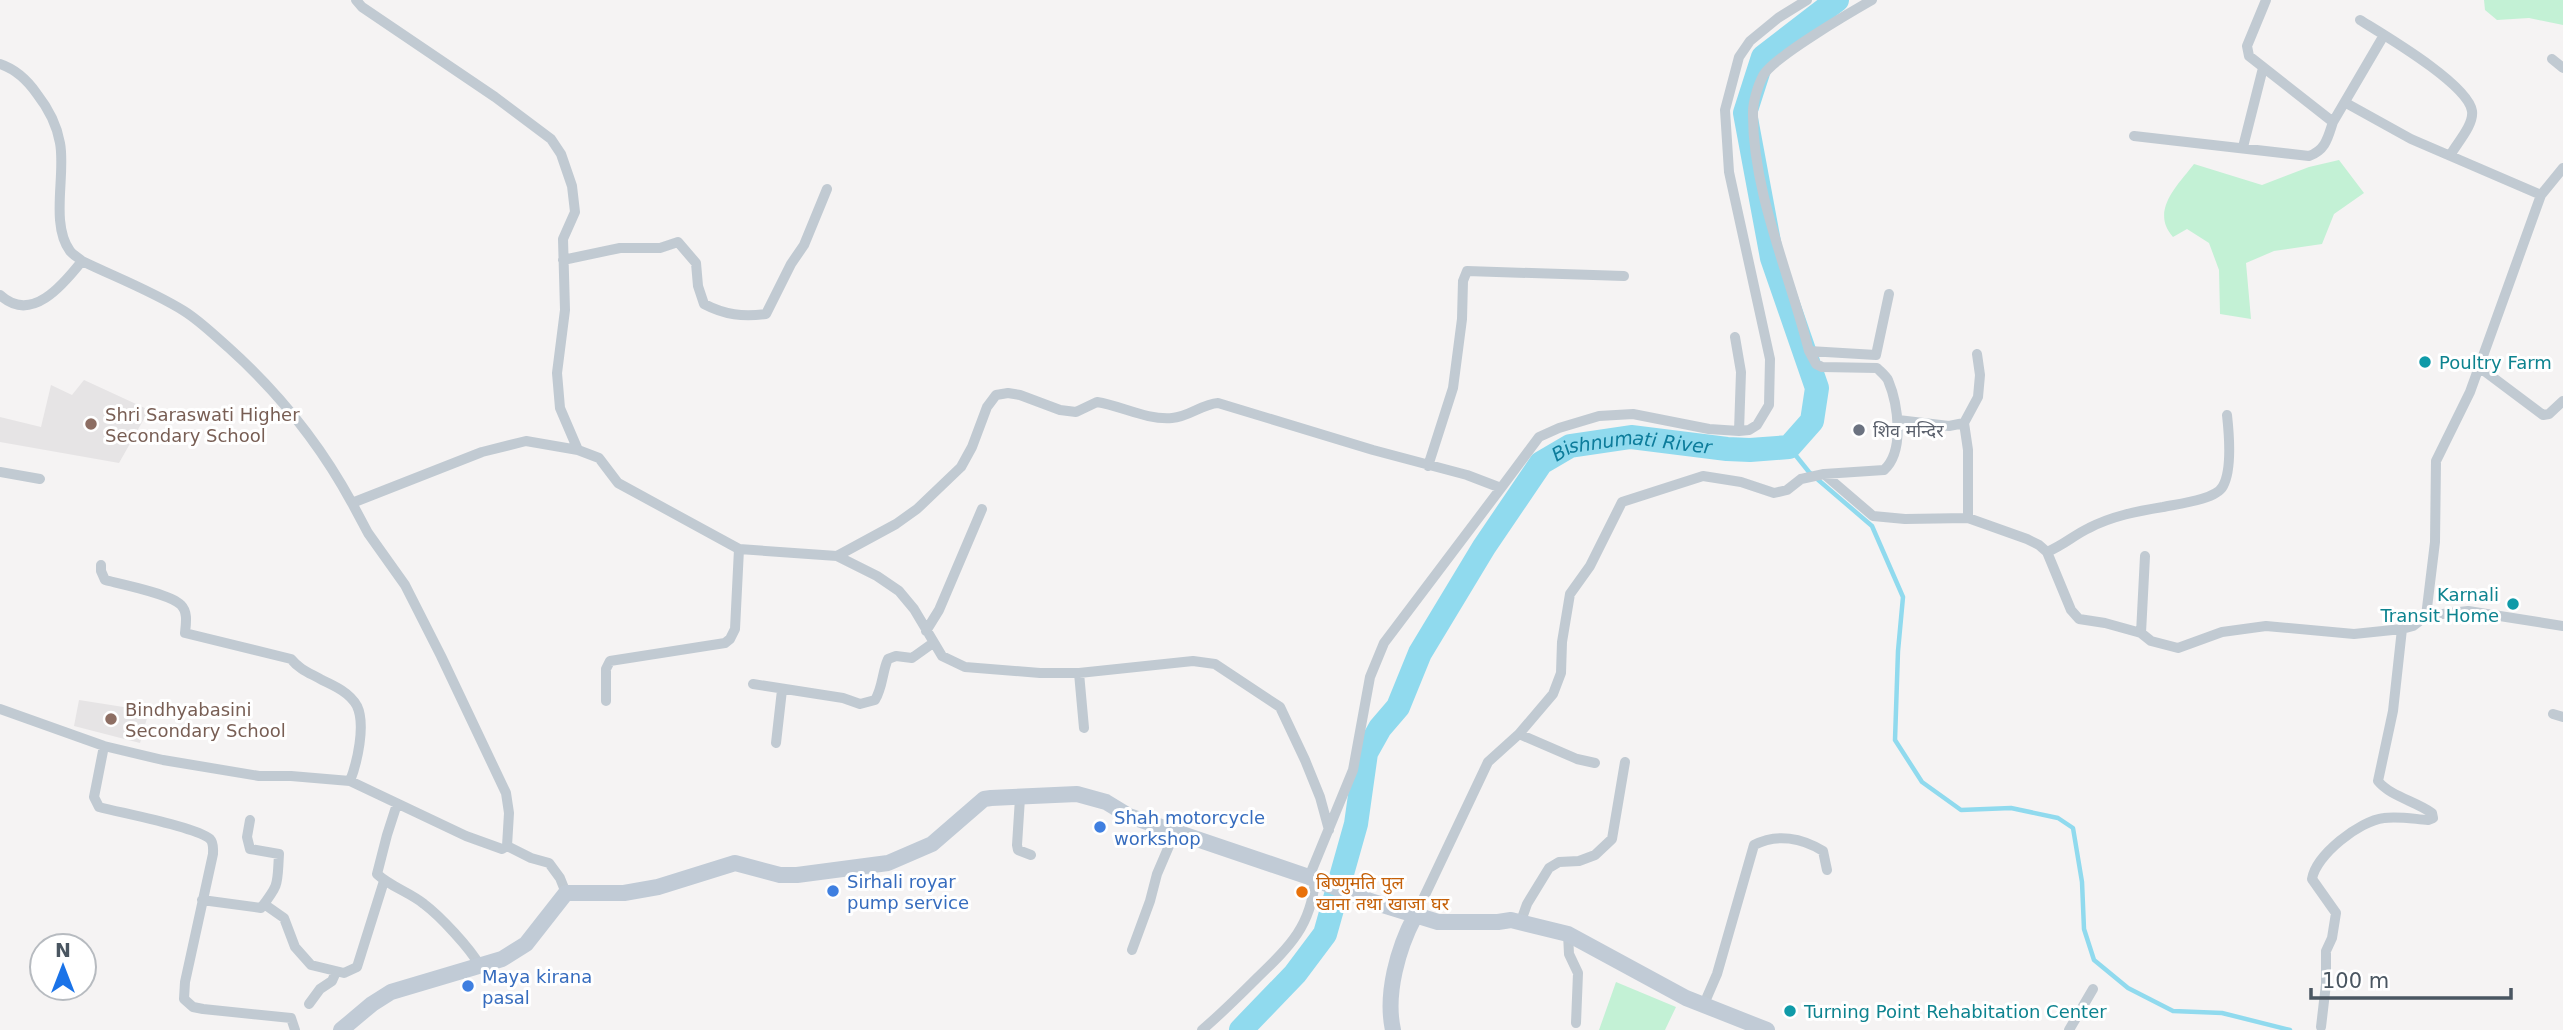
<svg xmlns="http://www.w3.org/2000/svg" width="2563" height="1030" font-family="'DejaVu Sans','Noto Sans Devanagari',sans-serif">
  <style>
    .education { fill: #e6e4e5 }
    .green { fill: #c3f1d5 }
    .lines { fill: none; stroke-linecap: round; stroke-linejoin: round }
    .stream { stroke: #90daee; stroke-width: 4.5 }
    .river { stroke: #90daee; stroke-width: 24 }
    .street { stroke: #c1cad2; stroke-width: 10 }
    .secondary { stroke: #c1cbd6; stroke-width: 16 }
    .culture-dot { fill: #0f9aa8; stroke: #fff; stroke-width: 2.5 }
    .education-dot { fill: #8d6e63; stroke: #fff; stroke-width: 2.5 }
    .worship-dot { fill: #6b7280; stroke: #fff; stroke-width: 2.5 }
    .shop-dot { fill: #3f7fe0; stroke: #fff; stroke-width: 2.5 }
    .food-dot { fill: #e8710a; stroke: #fff; stroke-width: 2.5 }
    .labels { text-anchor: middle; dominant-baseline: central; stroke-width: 6; stroke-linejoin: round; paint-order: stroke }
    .culture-label { font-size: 18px; fill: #0d838f; stroke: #fff; text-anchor: start }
    .education-label { font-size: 18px; fill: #785e54; stroke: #fff; text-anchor: start }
    .worship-label { font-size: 18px; fill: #5b616d; stroke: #fff; text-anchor: start }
    .shop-label { font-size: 18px; fill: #366cbe; stroke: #fff; text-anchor: start }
    .food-label { font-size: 18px; fill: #c56008; stroke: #fff; text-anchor: start }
    .water-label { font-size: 19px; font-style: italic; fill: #0c7c9b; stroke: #fff }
  </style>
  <rect width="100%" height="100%" fill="#f5f3f3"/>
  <path class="education" d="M 84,380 L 149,410 L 119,463 L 0,442 L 0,417 L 41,427 L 51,385 L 72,395 Z
    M 79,700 L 149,711 L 140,743 L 74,726 Z"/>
  <path class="green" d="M 2484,0 L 2563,0 L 2563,25 L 2529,18 L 2497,20 L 2485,10 Z
    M 2339,160 L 2364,193 L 2334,214 L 2322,244 L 2274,251 L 2246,263 L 2251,319 L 2220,314 L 2219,270 L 2209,243 L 2187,229 L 2173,237 C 2150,211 2177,186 2194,164 L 2262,185 L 2309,167 Z
    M 1616,982 L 1676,1007 L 1665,1030 L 1599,1030 Z"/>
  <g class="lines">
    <path class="stream" d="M 1789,447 L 1809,472 L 1872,526 L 1903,597 L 1898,651 L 1895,740 L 1922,782 L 1961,810 L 2011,808 L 2058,818 L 2073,828 L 2082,882 L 2084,929 L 2094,960 L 2128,988 L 2173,1011 L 2222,1013 L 2290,1030"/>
    <path class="river" id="s1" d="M 1241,1030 L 1295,974 L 1325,934 L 1356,824 L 1366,753 L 1380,728 L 1398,707 L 1420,653 L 1484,547 L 1541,463 L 1570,446 L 1631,437 L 1727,449 L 1750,450 L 1789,447 L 1812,421 L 1817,388 L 1772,258 L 1745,113 L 1763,57 L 1837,0"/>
    <path class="street" d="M 356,0 L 362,7 L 495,97 L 551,139 L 561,154 L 572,186 L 575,212 L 563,239 L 565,310 L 557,373 L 560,408 L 578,450
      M 2266,0 L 2247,46 L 2249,56 L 2333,122 L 2384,35
      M 2360,20 C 2384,35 2468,84 2472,111 C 2474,125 2457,143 2451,154
      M 2552,59 L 2563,68
      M 0,64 C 15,69 28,81 37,94 C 48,108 57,126 60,143 C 66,174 50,224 70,251 C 73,255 79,258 82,261 C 115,277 152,291 184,311 C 200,321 214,335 229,348 C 279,393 320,444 352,503 L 482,452 L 526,441 L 578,450 L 599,458 L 618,483 L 739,549 L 837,556 L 877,576 L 899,591 L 914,609 L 942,656 L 965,667 L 1040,673 L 1079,673 L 1193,661 L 1215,664 L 1280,707 L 1305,760 L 1320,797 L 1329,830
      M 2346,103 L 2411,139 L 2541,195
      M 2134,136 L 2309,156 C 2326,150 2328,137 2333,122
      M 2243,147 L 2263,68
      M 563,260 L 620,248 L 660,248 L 678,242 L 696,263 L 698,286 L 704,304 C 725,315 743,317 766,314 L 791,264 L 804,245 L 827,189
      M 0,295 C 31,324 63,285 82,261
      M 1735,337 L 1741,372 L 1739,431
      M 1809,351 L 1876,355 L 1889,294
      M 2479,367 L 2543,415 L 2549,414 L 2563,401
      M 1898,420 L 1949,426 L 1964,423
      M 1428,466 L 1453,388 L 1462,319 L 1463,281 L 1467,271 L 1624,276
      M 0,472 L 40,479
      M 1824,474 L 1873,516 L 1905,519 L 1968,518 L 2027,539 L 2039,545 L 2047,552 L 2071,610 L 2079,619 L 2105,623 L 2141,633 L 2151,641 L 2178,648 L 2222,632 L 2266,626 L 2354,634 L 2402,629 L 2413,626 L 2426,616 L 2468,611 L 2563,626
      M 352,503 L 368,533 L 405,585 L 441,656 L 506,793 L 509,813 L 507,846
      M 1968,518 L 1968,450 L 1964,423 L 1978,397 L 1980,375 L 1977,354
      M 2047,552 C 2064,545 2074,535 2089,528 C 2112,516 2138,511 2163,507 C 2177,504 2216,500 2223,486 C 2232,470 2229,433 2227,415
      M 837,556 L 896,524 L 917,509 L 961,467 L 972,447 L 987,407 L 996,395 L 1008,393 L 1020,395 L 1060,410 L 1076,412 L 1097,402 C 1122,406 1146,420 1172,418 C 1189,417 1202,404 1218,403 L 1373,450 L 1467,475 L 1501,488 L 1539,437 L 1559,428 L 1599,416 L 1633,414 L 1709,429 L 1739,431 L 1749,430 L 1757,425 L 1769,405 L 1770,359 L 1729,172 L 1725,110 L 1739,57 L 1750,41 L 1778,18 L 1807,0
      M 101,565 L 101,571 L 105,580 C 121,584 171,594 181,605 C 188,612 186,623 185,633 L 291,659 C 300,670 310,673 322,680 C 335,686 350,693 357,706 C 366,725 357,763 350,781
      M 2426,616 L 2435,542 L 2436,461 L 2470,392 L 2541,195 L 2563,168
      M 926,631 L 939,610 L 982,509
      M 2141,633 L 2145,556
      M 1079,673 L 1084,728
      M 753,684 L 843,698 L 860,704 L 875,700 C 883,687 882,672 888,659 L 896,656 L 912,658 L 933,643
      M 606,701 L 606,669 L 610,661 L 725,643 L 730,639 L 735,629 L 739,549
      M 0,709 L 104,746 L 163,760 L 259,776 L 291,776 L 350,781 L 466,836 L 502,849 L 507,846 L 531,858 L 549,863 L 560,878 L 566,893
      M 2553,714 L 2563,717
      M 1519,734 L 1577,759 L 1595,763
      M 776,743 L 782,690
      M 104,746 L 94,797 L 99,807 C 121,813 197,827 210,839 C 214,843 213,849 213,854 L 185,982 L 184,999 L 193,1007 L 203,1009 L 291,1018 L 295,1030
      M 1020,798 L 1017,845 L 1018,850 L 1031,855
      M 397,804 L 387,835 L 377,874 C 391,887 409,892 424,904 C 440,916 470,948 480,966
      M 1309,877 L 1353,770 L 1370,677 L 1384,643 L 1501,488
      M 202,900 L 261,908 C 280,883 277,885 279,854 L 250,849 L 247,837 L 250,820
      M 264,904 L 284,918 L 295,947 L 311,965 L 344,973 L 357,967 L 384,881
      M 1415,916 L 1488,762 L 1519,734 L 1553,694 L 1561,673 L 1562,642 L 1570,594 L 1590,566 L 1622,502 L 1703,476 L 1741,482 L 1774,493 L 1787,490 L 1801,479 L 1824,474 L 1884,470 C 1905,451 1898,404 1888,380 C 1886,376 1881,372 1877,368 L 1822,367 L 1816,364 L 1809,351 C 1790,275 1752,191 1753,112 C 1753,102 1758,85 1763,76 C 1772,58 1851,12 1872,0
      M 1521,921 L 1527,904 L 1549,868 L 1559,862 L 1579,861 L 1595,855 L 1612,839 L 1625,762
      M 1568,934 L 1569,954 L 1578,973 L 1576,1023
      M 1132,950 L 1150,901 L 1157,874 L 1175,832
      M 309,1004 L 320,989 L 332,981 L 336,972
      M 1704,1004 L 1717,974 L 1754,845 C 1777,833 1802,838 1823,851 L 1827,870
      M 2321,1027 L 2326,984 L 2326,951 L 2332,938 L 2336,913 L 2312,879 C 2316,855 2359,821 2384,818 C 2398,816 2414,819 2428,820 L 2433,818 L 2432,813 C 2415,801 2390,796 2378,781 L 2393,711 L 2402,629
      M 1202,1030 C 1222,1013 1240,995 1258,977 C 1290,946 1311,926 1315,880
      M 2069,1030 L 2093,989"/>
    <path class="secondary" d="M 341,1030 L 372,1004 L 391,992 L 502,959 L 526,944 L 566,893 L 624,893 L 658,887 L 735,863 L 780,875 L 797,875 L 888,863 L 932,844 L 984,799 L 991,798 L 1077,794 L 1106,802 L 1129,816 L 1309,877 L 1370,901 L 1438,922 L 1498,922 L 1511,920 L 1568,934 L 1686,998 L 1767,1030
      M 1393,1030 C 1385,994 1398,948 1415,916"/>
  </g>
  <g class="culture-dot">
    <circle cx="2425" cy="362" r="7"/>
    <circle cx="2513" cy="604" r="7"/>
    <circle cx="1790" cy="1011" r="7"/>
  </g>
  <g class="education-dot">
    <circle cx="91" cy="424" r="7"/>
    <circle cx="111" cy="719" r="7"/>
  </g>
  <circle class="worship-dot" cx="1859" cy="430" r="7"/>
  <g class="shop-dot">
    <circle cx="1100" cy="827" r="7"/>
    <circle cx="833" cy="891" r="7"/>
    <circle cx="468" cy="986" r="7"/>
  </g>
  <circle class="food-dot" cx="1302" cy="892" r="7"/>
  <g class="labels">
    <g class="culture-label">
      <text x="2439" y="362">Poultry Farm</text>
      <text x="2499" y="594" text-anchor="end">Karnali<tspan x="2499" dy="21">Transit Home</tspan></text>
      <text x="1804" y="1011">Turning Point Rehabitation Center</text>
    </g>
    <g class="education-label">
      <text x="105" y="414">Shri Saraswati Higher<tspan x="105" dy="21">Secondary School</tspan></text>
      <text x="125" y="709">Bindhyabasini<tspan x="125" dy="21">Secondary School</tspan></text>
    </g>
    <g class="worship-label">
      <text x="1873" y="430">शिव मन्दिर</text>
    </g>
    <g class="shop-label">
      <text x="1114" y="817">Shah motorcycle<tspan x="1114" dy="21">workshop</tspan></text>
      <text x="847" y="881">Sirhali royar<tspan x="847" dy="21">pump service</tspan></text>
      <text x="482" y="976">Maya kirana<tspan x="482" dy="21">pasal</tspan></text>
    </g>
    <g class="food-label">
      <text x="1316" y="882">बिष्णुमति पुल<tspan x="1316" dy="21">खाना तथा खाजा घर</tspan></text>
    </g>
    <g class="water-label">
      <text stroke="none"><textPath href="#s1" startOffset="749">Bishnumati River</textPath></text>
    </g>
  </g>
  <g transform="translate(63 967)"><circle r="33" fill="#ffffff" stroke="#b7bbc0" stroke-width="2"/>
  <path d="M0-5L12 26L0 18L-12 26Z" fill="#1a73e8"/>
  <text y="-10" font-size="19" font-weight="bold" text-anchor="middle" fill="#4a5661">N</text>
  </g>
  <path d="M2311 988v10h200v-10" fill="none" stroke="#4a5661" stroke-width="3.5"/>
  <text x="2322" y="988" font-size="21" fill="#4a5661" stroke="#ffffff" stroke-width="5" paint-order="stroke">100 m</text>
</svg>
